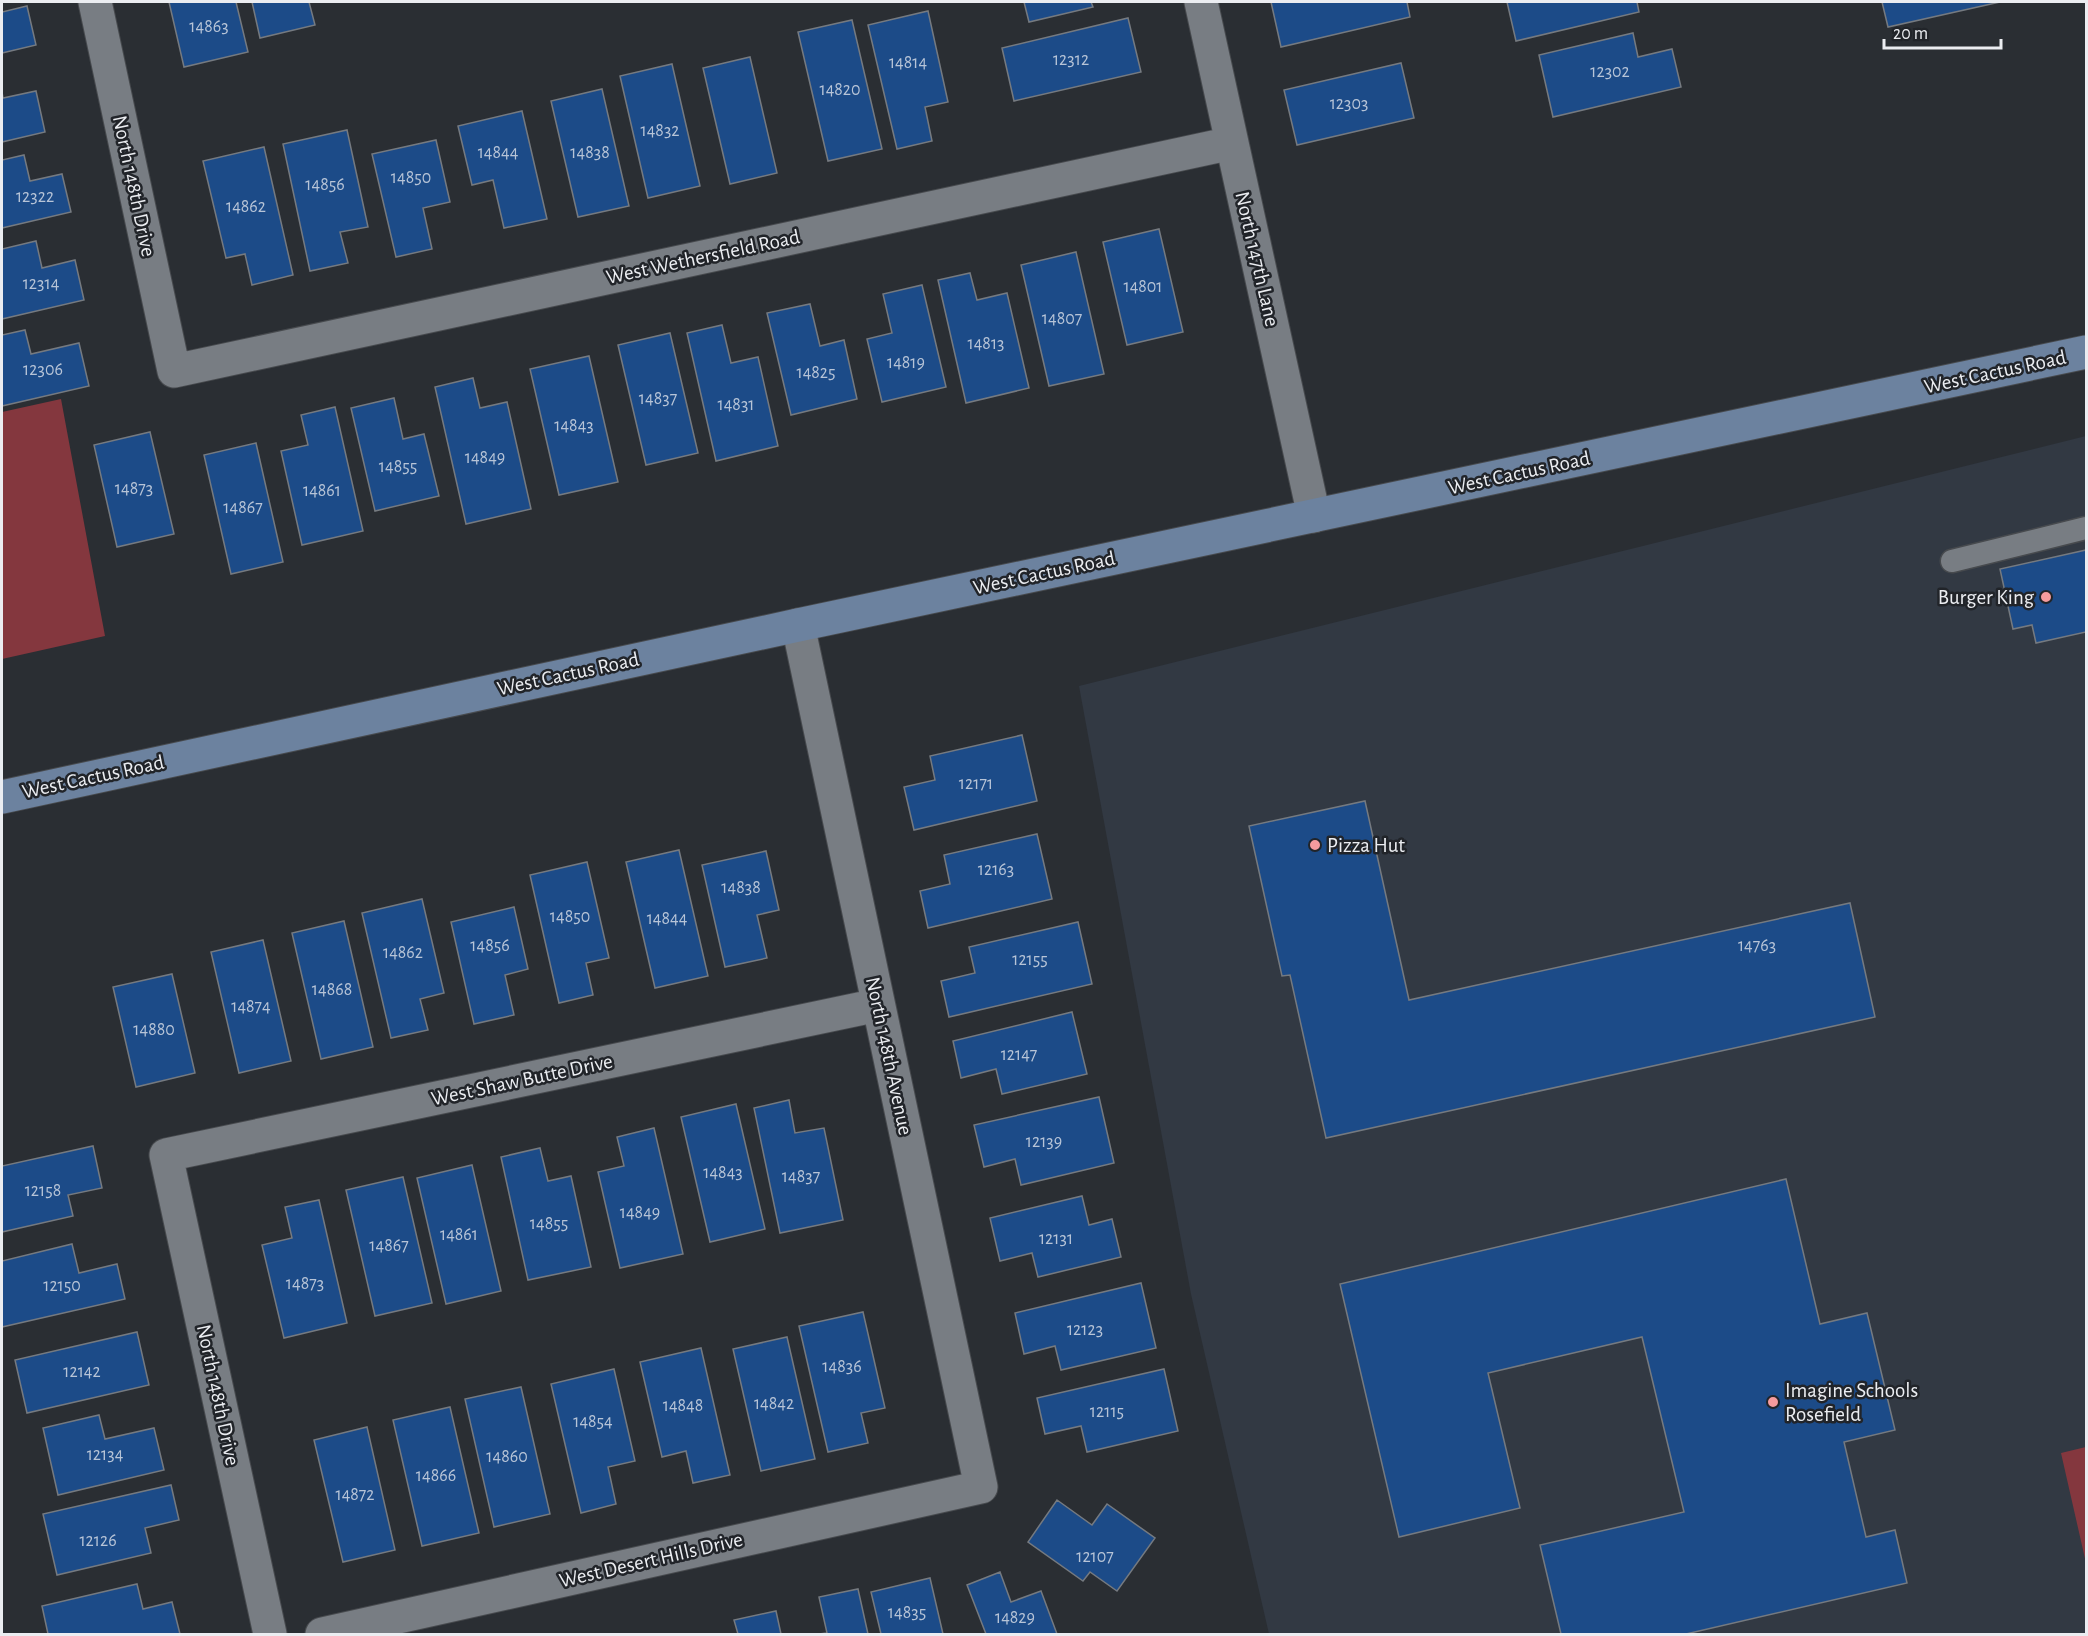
<svg xmlns="http://www.w3.org/2000/svg" width="2088" height="1636" font-family="'Alegreya Sans',sans-serif">
  <style>
    .built { fill: #323943 }
    .green { fill: #84373e }
    .building { fill: #1c4b88; stroke: #757a80; stroke-width: 1.5 }
    .lines { fill: none; stroke-linecap: round; stroke-linejoin: round }
    .lane-casing { stroke: #474a4e; stroke-width: 25 }
    .street-casing { stroke: #474a4e; stroke-width: 35 }
    .secondary-casing { stroke: #474a4e; stroke-width: 35 }
    .lane { stroke: #787d83; stroke-width: 22 }
    .street { stroke: #787d83; stroke-width: 33 }
    .secondary { stroke: #6c829f; stroke-width: 33 }
    .poi-dot { fill: #f59b9e; stroke: #212429; stroke-width: 2 }
    .labels { text-anchor: middle; dominant-baseline: central; stroke-width: 5; stroke-linejoin: round; paint-order: stroke }
    .number-label { font-size: 18px; fill: #b7c4d7 }
    .street-label { font-size: 21px; fill: #ebedf1; stroke: #212429 }
    .poi-label { font-size: 21px; fill: #ebedf1; stroke: #212429; text-anchor: start }
  </style>
  <rect width="100%" height="100%" fill="#2a2e33"/>
  <path class="built" d="M 2086,436 L 2086,1634 L 1269,1634 L 1191,1294 L 1079,686 Z"/>
  <path class="green" d="M 61,399 L 105,636 L 2,659 L 2,412 Z
    M 2086,1447 L 2086,1563 L 2061,1453 Z"/>
  <path class="building" d="M 169,2 L 236,2 L 248,52 L 184,67 Z
    M 252,2 L 309,2 L 315,25 L 260,38 Z
    M 1024,2 L 1091,2 L 1093,7 L 1029,22 Z
    M 1271,2 L 1407,2 L 1410,17 L 1281,47 Z
    M 1507,2 L 1637,2 L 1639,12 L 1516,41 Z
    M 1882,2 L 2000,2 L 1888,27 Z
    M 27,6 L 36,45 L 2,53 L 2,12 Z
    M 928,11 L 948,102 L 925,107 L 932,141 L 897,149 L 868,25 Z
    M 1128,18 L 1141,72 L 1014,101 L 1002,48 Z
    M 852,20 L 882,149 L 828,161 L 798,32 Z
    M 1633,33 L 1638,57 L 1672,49 L 1681,87 L 1553,117 L 1539,55 Z
    M 750,57 L 777,173 L 730,184 L 703,68 Z
    M 1401,63 L 1414,118 L 1297,145 L 1284,90 Z
    M 672,64 L 700,186 L 648,198 L 620,76 Z
    M 602,89 L 629,206 L 578,217 L 551,101 Z
    M 36,91 L 45,132 L 2,142 L 2,92 L 3,98 Z
    M 522,111 L 547,219 L 504,228 L 493,180 L 472,185 L 458,126 Z
    M 347,130 L 368,227 L 340,232 L 348,263 L 310,271 L 283,144 Z
    M 436,140 L 450,202 L 423,208 L 432,249 L 396,257 L 372,154 Z
    M 264,147 L 293,275 L 252,285 L 245,254 L 226,258 L 203,161 Z
    M 24,155 L 30,181 L 62,174 L 71,212 L 2,228 L 2,160 Z
    M 1159,229 L 1183,332 L 1127,345 L 1103,242 Z
    M 36,241 L 42,268 L 75,260 L 84,300 L 2,319 L 2,249 Z
    M 1076,252 L 1104,374 L 1049,386 L 1021,265 Z
    M 970,273 L 977,300 L 1007,293 L 1029,388 L 966,403 L 938,280 Z
    M 922,285 L 946,387 L 882,402 L 867,339 L 892,333 L 883,294 Z
    M 810,304 L 820,346 L 844,340 L 857,399 L 791,415 L 767,313 Z
    M 722,325 L 731,363 L 758,357 L 778,446 L 716,461 L 687,333 Z
    M 25,330 L 31,354 L 79,343 L 89,386 L 2,406 L 2,335 Z
    M 670,333 L 698,453 L 646,465 L 618,345 Z
    M 589,356 L 618,482 L 559,495 L 530,369 Z
    M 473,378 L 480,408 L 507,402 L 531,509 L 466,524 L 435,387 Z
    M 394,398 L 403,439 L 424,434 L 439,496 L 375,511 L 351,408 Z
    M 335,407 L 363,531 L 302,545 L 281,451 L 308,445 L 301,415 Z
    M 150,432 L 174,534 L 117,547 L 94,445 Z
    M 256,443 L 283,562 L 231,574 L 204,455 Z
    M 2086,550 L 2086,632 L 2036,643 L 2032,625 L 2013,629 L 2000,569 Z
    M 1022,735 L 1037,801 L 914,830 L 904,787 L 935,780 L 930,756 Z
    M 1365,801 L 1409,1000 L 1850,903 L 1875,1017 L 1326,1138 L 1290,975 L 1282,976 L 1249,826 Z
    M 1037,834 L 1052,899 L 928,928 L 920,891 L 950,884 L 944,855 Z
    M 679,850 L 708,976 L 655,988 L 626,862 Z
    M 766,851 L 779,910 L 757,915 L 767,958 L 725,967 L 702,865 Z
    M 587,862 L 609,958 L 586,963 L 593,995 L 559,1003 L 530,875 Z
    M 422,899 L 444,993 L 420,999 L 428,1030 L 391,1038 L 362,913 Z
    M 514,907 L 528,969 L 505,975 L 514,1015 L 474,1024 L 451,922 Z
    M 344,921 L 373,1047 L 321,1059 L 292,933 Z
    M 1078,922 L 1092,984 L 949,1017 L 941,981 L 975,973 L 969,947 Z
    M 263,940 L 291,1061 L 239,1073 L 211,952 Z
    M 172,974 L 195,1073 L 136,1087 L 113,987 Z
    M 1072,1012 L 1087,1074 L 1002,1094 L 996,1069 L 961,1078 L 953,1041 Z
    M 1099,1097 L 1114,1163 L 1021,1185 L 1015,1159 L 984,1167 L 974,1125 Z
    M 789,1100 L 795,1133 L 824,1128 L 843,1220 L 780,1233 L 754,1108 Z
    M 736,1104 L 765,1229 L 710,1242 L 681,1117 Z
    M 654,1128 L 683,1254 L 620,1268 L 598,1172 L 624,1166 L 617,1137 Z
    M 93,1146 L 102,1188 L 68,1195 L 73,1216 L 2,1232 L 2,1166 Z
    M 540,1148 L 548,1181 L 571,1176 L 591,1267 L 528,1280 L 501,1157 Z
    M 472,1165 L 501,1291 L 446,1304 L 417,1178 Z
    M 403,1177 L 432,1303 L 375,1316 L 346,1190 Z
    M 1786,1179 L 1820,1324 L 1867,1313 L 1895,1430 L 1844,1442 L 1866,1537 L 1895,1530 L 1907,1583 L 1686,1634 L 1561,1634 L 1540,1545 L 1684,1512 L 1642,1337 L 1488,1373 L 1520,1508 L 1399,1537 L 1340,1284 Z
    M 1082,1196 L 1089,1225 L 1112,1219 L 1121,1257 L 1038,1277 L 1032,1253 L 1000,1261 L 990,1218 Z
    M 319,1200 L 347,1323 L 284,1338 L 262,1245 L 292,1238 L 285,1207 Z
    M 72,1244 L 79,1273 L 117,1264 L 125,1299 L 2,1327 L 2,1261 Z
    M 1141,1283 L 1156,1348 L 1061,1370 L 1055,1346 L 1024,1354 L 1015,1313 Z
    M 863,1312 L 885,1408 L 861,1413 L 868,1443 L 828,1452 L 799,1326 Z
    M 137,1332 L 149,1385 L 27,1413 L 15,1360 Z
    M 787,1337 L 815,1459 L 761,1471 L 733,1349 Z
    M 701,1348 L 730,1475 L 693,1483 L 686,1451 L 662,1457 L 640,1362 Z
    M 614,1369 L 635,1461 L 608,1467 L 616,1504 L 581,1513 L 551,1384 Z
    M 1164,1369 L 1178,1431 L 1087,1452 L 1081,1426 L 1045,1434 L 1037,1398 Z
    M 521,1387 L 550,1514 L 494,1527 L 465,1399 Z
    M 450,1407 L 479,1533 L 422,1546 L 393,1420 Z
    M 99,1415 L 105,1439 L 154,1428 L 164,1470 L 58,1495 L 43,1428 Z
    M 367,1427 L 395,1550 L 343,1562 L 314,1440 Z
    M 171,1485 L 179,1520 L 145,1528 L 151,1553 L 57,1575 L 43,1514 Z
    M 1057,1500 L 1092,1525 L 1107,1504 L 1155,1538 L 1117,1591 L 1090,1572 L 1083,1581 L 1028,1542 Z
    M 1000,1572 L 1011,1602 L 1041,1591 L 1057,1634 L 986,1634 L 967,1585 Z
    M 930,1578 L 943,1634 L 881,1634 L 871,1592 Z
    M 137,1584 L 143,1609 L 172,1602 L 180,1634 L 48,1634 L 42,1606 Z
    M 858,1589 L 868,1634 L 819,1634 L 827,1633 L 819,1597 Z
    M 776,1611 L 781,1634 L 738,1634 L 734,1620 Z"/>
  <g class="lines">
    <defs>
      <path id="lane" d="M 1952,561 L 2086,528"/>
      <path id="street" d="M 95,2 L 174,371 L 1232,143
        M 1201,2 L 1314,516
        M 270,1634 L 166,1155 L 878,1005
        M 322,1634 L 981,1487 L 798,625"/>
      <path id="secondary" d="M 2,797 L 798,625 L 2086,352"/>
    </defs>
    <use href="#lane" class="lane-casing"/>
    <use href="#street" class="street-casing"/>
    <use href="#secondary" class="secondary-casing"/>
    <use href="#lane" class="lane"/>
    <use href="#street" class="street"/>
    <use href="#secondary" class="secondary"/>
  </g>
  <g class="poi-dot">
    <circle cx="2046" cy="597" r="6"/>
    <circle cx="1315" cy="845" r="6"/>
    <circle cx="1773" cy="1402" r="6"/>
  </g>
  <g class="labels">
    <g class="number-label">
      <text x="209" y="27">14863</text>
      <text x="1071" y="60">12312</text>
      <text x="908" y="63">14814</text>
      <text x="1610" y="72">12302</text>
      <text x="840" y="90">14820</text>
      <text x="1349" y="104">12303</text>
      <text x="660" y="131">14832</text>
      <text x="498" y="153">14844</text>
      <text x="590" y="153">14838</text>
      <text x="411" y="178">14850</text>
      <text x="325" y="185">14856</text>
      <text x="35" y="197">12322</text>
      <text x="246" y="207">14862</text>
      <text x="41" y="284">12314</text>
      <text x="1143" y="287">14801</text>
      <text x="1062" y="319">14807</text>
      <text x="986" y="344">14813</text>
      <text x="906" y="363">14819</text>
      <text x="43" y="370">12306</text>
      <text x="816" y="373">14825</text>
      <text x="658" y="399">14837</text>
      <text x="736" y="405">14831</text>
      <text x="574" y="426">14843</text>
      <text x="485" y="458">14849</text>
      <text x="398" y="467">14855</text>
      <text x="134" y="489">14873</text>
      <text x="322" y="491">14861</text>
      <text x="243" y="508">14867</text>
      <text x="976" y="784">12171</text>
      <text x="996" y="870">12163</text>
      <text x="741" y="888">14838</text>
      <text x="570" y="917">14850</text>
      <text x="667" y="919">14844</text>
      <text x="490" y="946">14856</text>
      <text x="1757" y="946">14763</text>
      <text x="403" y="953">14862</text>
      <text x="1030" y="960">12155</text>
      <text x="332" y="990">14868</text>
      <text x="251" y="1007">14874</text>
      <text x="154" y="1030">14880</text>
      <text x="1019" y="1055">12147</text>
      <text x="1044" y="1142">12139</text>
      <text x="723" y="1173">14843</text>
      <text x="801" y="1177">14837</text>
      <text x="43" y="1191">12158</text>
      <text x="640" y="1213">14849</text>
      <text x="549" y="1224">14855</text>
      <text x="459" y="1235">14861</text>
      <text x="1056" y="1239">12131</text>
      <text x="389" y="1246">14867</text>
      <text x="305" y="1284">14873</text>
      <text x="62" y="1286">12150</text>
      <text x="1085" y="1330">12123</text>
      <text x="842" y="1367">14836</text>
      <text x="82" y="1372">12142</text>
      <text x="774" y="1404">14842</text>
      <text x="683" y="1406">14848</text>
      <text x="1107" y="1412">12115</text>
      <text x="593" y="1422">14854</text>
      <text x="105" y="1455">12134</text>
      <text x="507" y="1457">14860</text>
      <text x="436" y="1476">14866</text>
      <text x="355" y="1495">14872</text>
      <text x="98" y="1541">12126</text>
      <text x="1095" y="1557">12107</text>
      <text x="907" y="1613">14835</text>
      <text x="1015" y="1618">14829</text>
    </g>
    <g class="street-label">
      <text transform="translate(134 186) rotate(78)">North 148th Drive</text>
      <text transform="translate(703 257) rotate(-12)">West Wethersfield Road</text>
      <text transform="translate(1257 259) rotate(77)">North 147th Lane</text>
      <text transform="translate(1995 372) rotate(-12)">West Cactus Road</text>
      <text transform="translate(1519 473) rotate(-12)">West Cactus Road</text>
      <text transform="translate(1044 573) rotate(-12)">West Cactus Road</text>
      <text transform="translate(568 674) rotate(-12)">West Cactus Road</text>
      <text transform="translate(93 777) rotate(-12)">West Cactus Road</text>
      <text transform="translate(889 1056) rotate(78)">North 148th Avenue</text>
      <text transform="translate(522 1080) rotate(-12)">West Shaw Butte Drive</text>
      <text transform="translate(218 1395) rotate(78)">North 148th Drive</text>
      <text transform="translate(651 1560) rotate(-13)">West Desert Hills Drive</text>
    </g>
    <g class="poi-label">
      <text x="2034" y="597" text-anchor="end">Burger King</text>
      <text x="1327" y="845">Pizza Hut</text>
      <text x="1785" y="1390">Imagine Schools<tspan x="1785" dy="24">Rosefield</tspan></text>
    </g>
  </g>
  <rect width="2088" height="1636" fill="none" stroke="#ebedf1" stroke-width="6"/>
  <path d="M1884 39v9h117v-9" fill="none" stroke="#ebedf1" stroke-width="3"/>
  <text x="1893" y="39" font-size="18" fill="#ebedf1" stroke="#212429" stroke-width="4.5" paint-order="stroke">20 m</text>
</svg>
